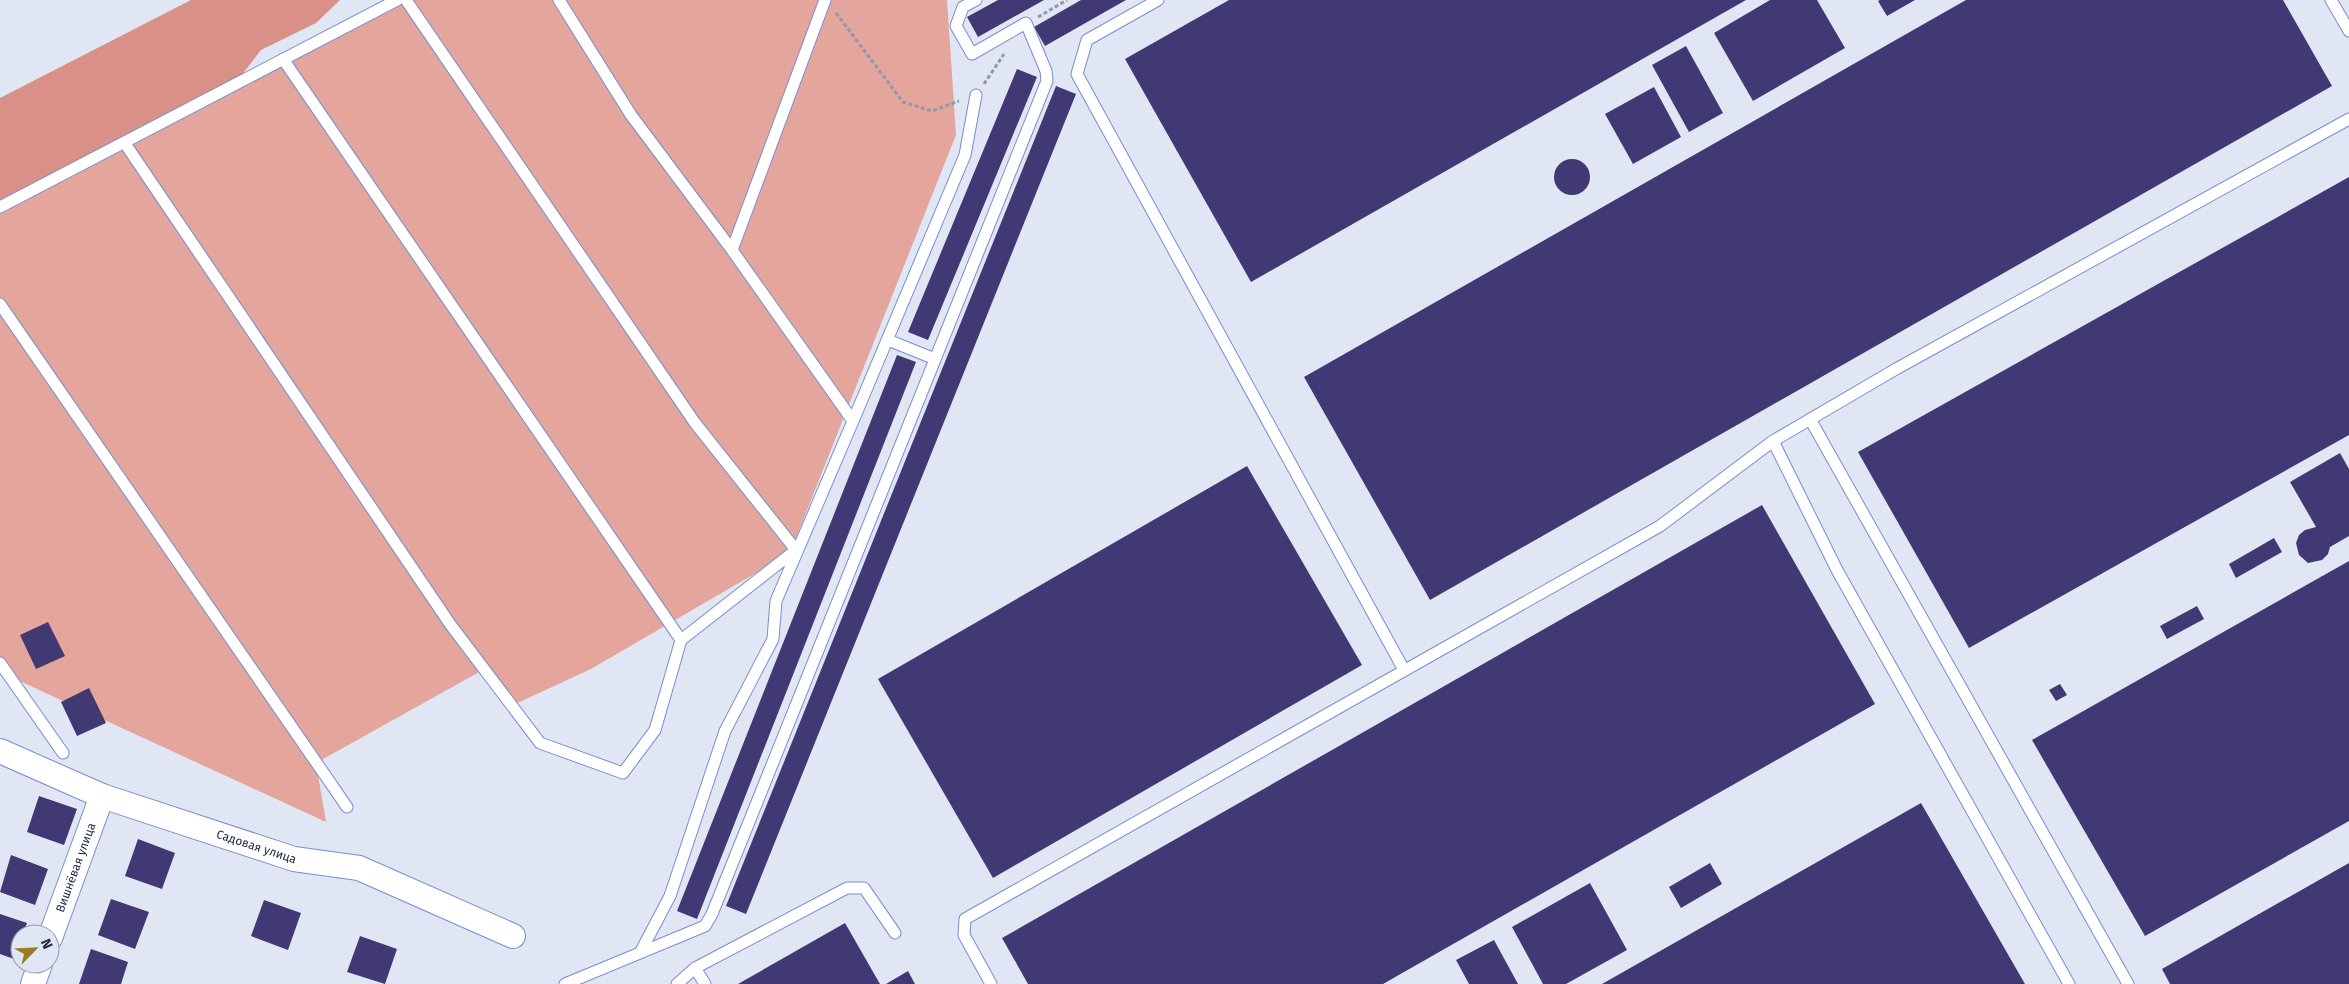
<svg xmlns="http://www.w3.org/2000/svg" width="2349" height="984" font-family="'Fira Sans',sans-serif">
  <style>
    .green { fill: #e4a59d }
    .forest { fill: #d89087 }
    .building { fill: #413974 }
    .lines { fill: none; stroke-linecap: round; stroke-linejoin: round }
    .lane-casing { stroke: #758ecd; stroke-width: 13 }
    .street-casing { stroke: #758ecd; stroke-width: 26 }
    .path { stroke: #9198ab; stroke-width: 3; stroke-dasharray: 4 2.5; stroke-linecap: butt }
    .lane { stroke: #fff; stroke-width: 11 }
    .street { stroke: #fff; stroke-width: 24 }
    .labels { text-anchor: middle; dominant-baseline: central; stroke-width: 5; stroke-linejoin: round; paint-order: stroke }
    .street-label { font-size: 12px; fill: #222c45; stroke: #e1e6f4 }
  </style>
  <rect width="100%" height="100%" fill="#e1e6f4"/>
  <path class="green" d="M 397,0 L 947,0 L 956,135 L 790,553 L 591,669 L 513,705 L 481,671 L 316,763 L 326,822 L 0,672 L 0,207 Z"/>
  <path class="forest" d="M 191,0 L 340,0 L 316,23 L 261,50 L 234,85 L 0,207 L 0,98 Z"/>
  <path class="building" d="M 998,0 L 1044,0 L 978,37 L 967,17 Z
    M 1081,0 L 1126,0 L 1045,46 L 1034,27 Z
    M 1229,0 L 1746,0 L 1251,282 L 1125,59 Z
    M 1770,0 L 1817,0 L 1845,48 L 1753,101 L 1714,33 Z
    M 1880,0 L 1915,0 L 1887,16 L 1878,1 Z
    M 1966,0 L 2283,0 L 2332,86 L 1430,600 L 1304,377 Z
    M 1686,46 L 1723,113 L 1689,132 L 1652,65 Z
    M 1017,69 L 1037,77 L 928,340 L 908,332 Z
    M 1056,86 L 1076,94 L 746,914 L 726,906 Z
    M 1654,87 L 1681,137 L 1633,164 L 1605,114 Z
    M1554 177a18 18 0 1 1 36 0a18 18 0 1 1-36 0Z
    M 2349,177 L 2349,435 L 1969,648 L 1858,452 Z
    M 897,355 L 916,362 L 697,919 L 677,911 Z
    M 2340,453 L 2349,469 L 2349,536 L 2330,547 L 2328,554 L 2322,560 L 2308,563 L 2299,555 L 2296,543 L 2299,535 L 2305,530 L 2316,527 L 2290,482 Z
    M 1247,466 L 1362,665 L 993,878 L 878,679 Z
    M 1762,505 L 1875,704 L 1383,984 L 1028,984 L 1002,938 Z
    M 2274,538 L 2282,552 L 2236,578 L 2229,564 Z
    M 2349,561 L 2349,821 L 2145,936 L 2032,740 Z
    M 2197,606 L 2204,619 L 2167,639 L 2160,626 Z
    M 48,622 L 65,656 L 36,669 L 20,635 Z
    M 2060,684 L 2067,695 L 2056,701 L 2049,690 Z
    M 89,688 L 106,723 L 77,736 L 61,702 Z
    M 39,796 L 77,809 L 64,845 L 27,832 Z
    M 1921,803 L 2025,984 L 1602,984 Z
    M 138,839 L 175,853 L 162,889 L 125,876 Z
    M 11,855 L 48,869 L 35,905 L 0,892 Z
    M 1710,863 L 1722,884 L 1681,908 L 1669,887 Z
    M 2349,863 L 2349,984 L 2170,984 L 2162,969 Z
    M 1590,883 L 1627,950 L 1566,984 L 1543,984 L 1512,927 Z
    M 111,899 L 149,912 L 135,949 L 98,935 Z
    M 264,900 L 301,913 L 288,950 L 251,936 Z
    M 0,914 L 27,923 L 23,934 L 20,934 L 20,942 L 14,959 L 0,954 Z
    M 845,923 L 880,984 L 738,984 Z
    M 360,936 L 397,949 L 385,984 L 347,972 Z
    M 1494,940 L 1518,984 L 1469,984 L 1456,960 Z
    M 91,949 L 128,962 L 121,984 L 79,984 Z
    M 908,971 L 915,984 L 886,984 Z"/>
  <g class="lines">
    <defs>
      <path id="lane" d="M 406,0 L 695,423 L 796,550 L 681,640
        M 559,0 L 631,115 L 732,250 L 853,421 L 776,601 L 773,639 L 725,731 L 670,896 L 641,951
        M 1158,0 L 1087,40 L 1077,74 L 1404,670
        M 2331,0 L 2349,31
        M 124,142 L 450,624 L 540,743 L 623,773 L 655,730 L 681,640 L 283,59
        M 0,207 L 397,0
        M 732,250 L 825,0
        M 0,304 L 347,807
        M 888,340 L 935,359
        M 1810,419 L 2128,984
        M 853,421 L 965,155 L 976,95
        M 1773,441 L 1837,570 L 2069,984
        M 0,663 L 63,753
        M 695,968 L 705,984
        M 565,984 L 705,926 L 712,914 L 1047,81 L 1046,71 L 1026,23 L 972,54 L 956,26 L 963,7 L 976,0
        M 677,984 L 695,968 L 847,888 L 864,888 L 895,933
        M 991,984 L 964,935 L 965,919 L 1660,526 L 1773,441 L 1896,369 L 2349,119"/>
      <g id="street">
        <path id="s1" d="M 0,751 L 102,796 L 294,859 L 359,868 L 513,936"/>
        <path id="s2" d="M 50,938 L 102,796"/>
        <path d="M 33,984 L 40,964"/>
      </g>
    </defs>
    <use href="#lane" class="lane-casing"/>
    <use href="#street" class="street-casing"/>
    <path class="path" d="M 836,13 L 903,102 L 932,111 L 959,101
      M 1038,17 L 1067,0
      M 984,84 L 1004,54"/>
    <use href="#lane" class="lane"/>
    <use href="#street" class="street"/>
  </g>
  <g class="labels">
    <g class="street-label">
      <text stroke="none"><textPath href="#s1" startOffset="274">Садовая улица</textPath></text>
      <text stroke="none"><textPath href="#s2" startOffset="75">Вишнёвая улица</textPath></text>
    </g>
  </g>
  <g transform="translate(35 949) rotate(66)"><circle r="24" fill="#e1e6f4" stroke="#959cae"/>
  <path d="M0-4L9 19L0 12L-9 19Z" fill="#9b7a24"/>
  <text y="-8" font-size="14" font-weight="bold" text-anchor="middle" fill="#222c45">N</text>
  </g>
</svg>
